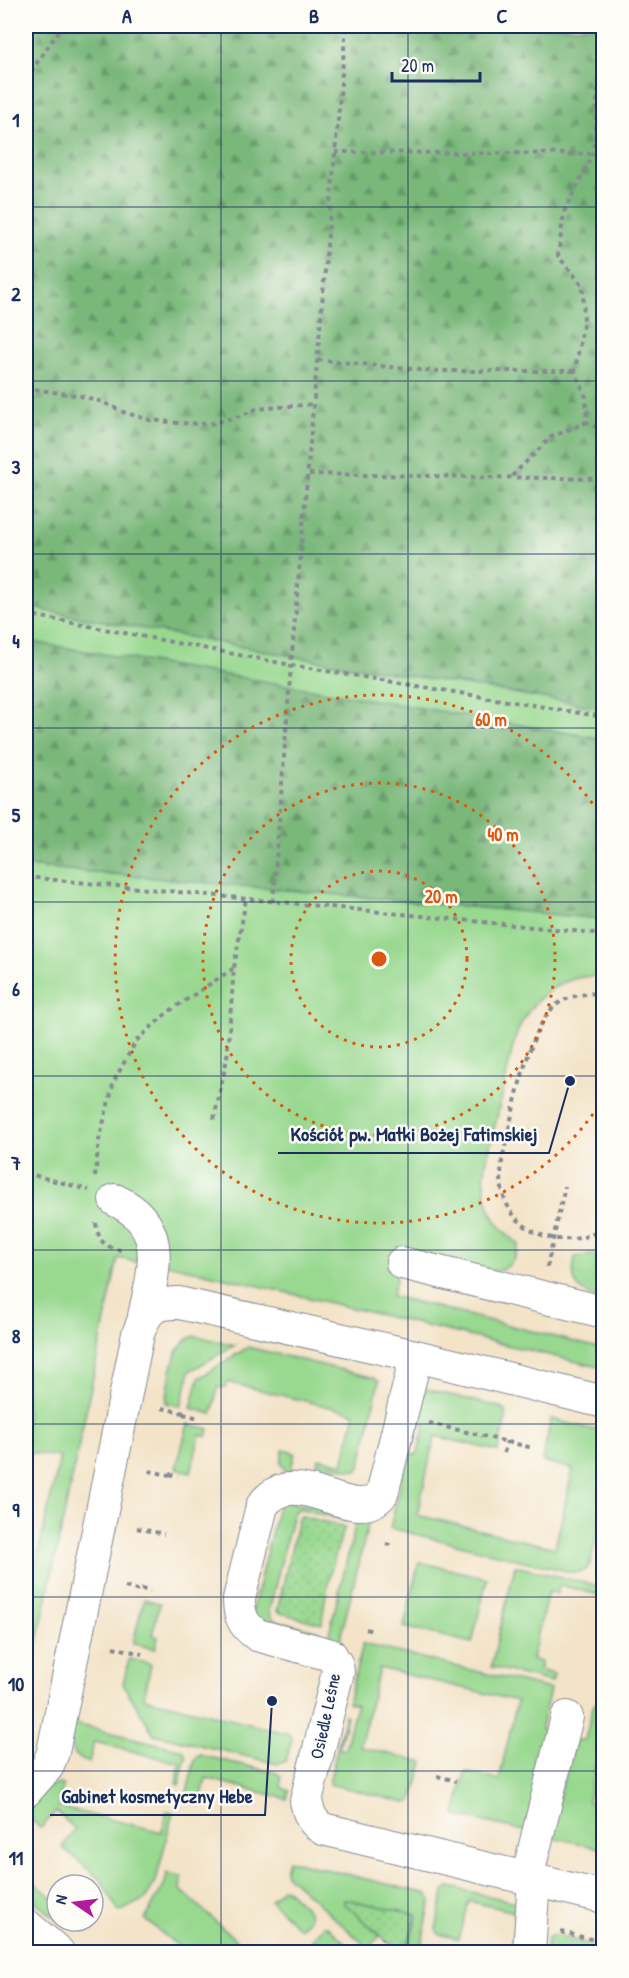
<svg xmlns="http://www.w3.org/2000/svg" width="629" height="1978" font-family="'Patrick Hand',sans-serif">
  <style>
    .grass { fill: #98d88f; stroke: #5a8476; stroke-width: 1.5 }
    .forest { fill: url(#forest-firs); stroke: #4a746c; stroke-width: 1.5 }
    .park { fill: url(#park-dots); stroke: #5a8476; stroke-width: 1.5 }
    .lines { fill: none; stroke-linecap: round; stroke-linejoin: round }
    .minor-casing { stroke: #878992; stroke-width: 34 }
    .path { stroke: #878992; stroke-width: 4; stroke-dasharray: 4.5 4.5; stroke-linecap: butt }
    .minor { stroke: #fff; stroke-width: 32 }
    .grid { fill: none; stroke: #1b2f5e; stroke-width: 1.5; stroke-opacity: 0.55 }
    .ring { fill: none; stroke: #de5710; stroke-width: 3; stroke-dasharray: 3 6 }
    .labels { text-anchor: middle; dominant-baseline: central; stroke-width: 5; stroke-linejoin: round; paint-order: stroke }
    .street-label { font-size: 18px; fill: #1b2f5e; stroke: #fdfcf7 }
    .centre { fill: #de5710; stroke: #fdfcf7; stroke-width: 3 }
    .ring-label { font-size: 18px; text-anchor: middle; font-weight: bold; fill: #de5710; stroke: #fdfcf7; stroke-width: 5; stroke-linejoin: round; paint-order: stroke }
    .leader { fill: none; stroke: #1b2f5e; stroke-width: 2 }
    .callout-dot { fill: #1b2f5e; stroke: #fdfcf7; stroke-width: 2 }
    .callout-label { font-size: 20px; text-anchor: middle; font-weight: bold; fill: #1b2f5e; stroke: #fdfcf7; stroke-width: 5; stroke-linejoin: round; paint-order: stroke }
    .neatline { fill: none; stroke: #1b2f5e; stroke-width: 2 }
    .grid-label { font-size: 20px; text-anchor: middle; font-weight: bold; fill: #1b2f5e }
  </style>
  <defs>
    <pattern id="forest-firs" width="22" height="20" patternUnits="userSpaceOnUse" patternTransform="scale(1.5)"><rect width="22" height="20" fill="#7ab87a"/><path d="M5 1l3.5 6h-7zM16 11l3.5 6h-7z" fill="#639667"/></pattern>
    <pattern id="park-dots" width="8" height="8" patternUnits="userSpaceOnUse" patternTransform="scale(1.5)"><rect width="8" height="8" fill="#98d88f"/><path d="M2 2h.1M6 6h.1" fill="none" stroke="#82ba7e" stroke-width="1.8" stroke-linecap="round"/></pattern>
  </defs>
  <rect width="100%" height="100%" fill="#fdfcf7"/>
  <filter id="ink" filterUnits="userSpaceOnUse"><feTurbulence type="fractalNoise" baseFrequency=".0167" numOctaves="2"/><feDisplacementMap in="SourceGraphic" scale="12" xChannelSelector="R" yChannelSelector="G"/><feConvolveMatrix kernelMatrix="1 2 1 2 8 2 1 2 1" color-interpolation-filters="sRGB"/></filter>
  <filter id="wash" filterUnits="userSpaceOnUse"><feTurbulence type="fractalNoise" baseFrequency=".008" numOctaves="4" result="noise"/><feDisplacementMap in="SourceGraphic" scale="24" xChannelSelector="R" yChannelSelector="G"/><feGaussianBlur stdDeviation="1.35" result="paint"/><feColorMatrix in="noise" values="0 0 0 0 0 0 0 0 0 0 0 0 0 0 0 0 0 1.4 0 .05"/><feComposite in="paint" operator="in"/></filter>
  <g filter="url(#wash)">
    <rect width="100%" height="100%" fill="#f3e3c7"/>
    <path class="grass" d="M 26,607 L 298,657 L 603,708 L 603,739 L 26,641 Z
      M 26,866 L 603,919 L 603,977 C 565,972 531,997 517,1033 C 511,1050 508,1069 504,1087 C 498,1114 491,1141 485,1168 C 482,1201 492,1225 519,1244 C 516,1256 513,1265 501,1270 C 489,1275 420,1255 403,1251 L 392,1296 L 603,1349 L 603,1368 L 167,1264 L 139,1252 L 136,1262 L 118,1258 L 26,1697 L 26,1607 L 60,1457 L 26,1452 Z
      M 603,1250 L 603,1268 L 599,1274 L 599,1280 L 603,1285 L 603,1300 C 578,1291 569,1286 575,1257 L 591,1255 Z
      M 196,1336 L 235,1345 L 190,1371 L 181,1406 L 166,1403 C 170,1382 171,1340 196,1336 Z
      M 248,1347 L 375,1378 L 379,1381 L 360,1467 L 357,1471 L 317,1463 L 319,1458 L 343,1464 L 355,1413 L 227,1382 L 225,1388 L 218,1387 L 212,1414 L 191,1408 L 199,1378 Z
      M 426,1389 L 499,1407 L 505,1411 L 506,1418 L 498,1451 L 435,1436 L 417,1515 L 555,1548 L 573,1469 L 542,1461 L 551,1419 L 603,1432 L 603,1511 L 590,1564 L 586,1570 L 574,1573 L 390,1528 L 408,1453 L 417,1455 L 425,1425 L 419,1424 L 414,1443 L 411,1442 L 422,1396 Z
      M 188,1424 L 209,1429 L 207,1437 L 200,1435 L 191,1472 L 176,1468 Z
      M 283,1450 L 295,1453 L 291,1469 L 356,1484 L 355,1491 L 287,1473 L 281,1463 Z
      M 281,1501 L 349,1511 L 347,1521 L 302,1509 L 298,1509 L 293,1513 L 269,1611 L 270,1616 L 274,1620 L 320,1631 L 319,1641 L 259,1626 L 252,1612 L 278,1506 Z
      M 358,1514 L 370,1517 L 339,1644 L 327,1642 Z
      M 419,1562 L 487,1578 L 472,1643 L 404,1627 Z
      M 515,1566 L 603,1587 L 603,1596 L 560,1585 L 557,1593 L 548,1592 L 532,1659 L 541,1662 L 539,1670 L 554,1674 L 552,1682 L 491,1667 Z
      M 144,1599 L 160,1603 L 152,1635 L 158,1637 L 155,1649 L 133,1643 Z
      M 363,1644 L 550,1689 L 541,1728 L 548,1734 L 529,1832 L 455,1815 L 465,1772 L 499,1780 L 517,1701 L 379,1668 L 360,1747 L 423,1762 L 414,1797 L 411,1801 L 406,1803 L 329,1784 L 345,1715 L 347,1716 L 339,1748 L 345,1750 L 356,1705 L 348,1703 Z
      M 129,1659 L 151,1664 L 144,1698 L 289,1734 L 292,1739 L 286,1761 L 278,1764 L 154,1734 L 123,1684 Z
      M 594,1703 L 603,1705 L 603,1733 L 588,1802 L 603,1806 L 603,1849 L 547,1836 L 576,1740 L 585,1740 Z
      M 71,1723 L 183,1750 L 186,1757 L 179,1785 L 176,1784 L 180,1763 L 94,1742 L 89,1763 C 68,1756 69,1742 71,1723 Z
      M 200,1755 L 277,1773 L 281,1777 L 281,1787 L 289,1791 L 287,1799 L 206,1778 L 200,1805 L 185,1801 L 195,1759 Z
      M 59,1784 L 63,1785 L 58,1807 L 162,1832 L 167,1811 L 173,1812 L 156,1881 L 145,1899 L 119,1912 L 101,1880 L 62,1847 L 75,1829 L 56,1811 L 41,1828 C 37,1825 32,1822 30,1818 C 24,1804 47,1786 59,1784 Z
      M 288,1860 L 427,1894 L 431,1901 L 420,1952 L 407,1952 L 417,1916 L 414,1914 L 345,1899 L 344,1903 L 380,1936 L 368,1948 L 286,1874 L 285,1870 Z
      M 167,1873 L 182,1876 L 180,1889 L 249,1952 L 185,1952 L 145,1919 L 165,1883 Z
      M 26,1875 L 57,1902 L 57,1920 L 26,1893 Z
      M 450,1887 L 520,1903 L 522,1952 L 510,1952 L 519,1913 L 469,1901 L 459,1939 L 439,1934 L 436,1929 L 444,1892 Z
      M 282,1888 L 286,1889 L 309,1911 L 310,1917 L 300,1929 L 270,1900 Z
      M 324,1926 L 327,1926 L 355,1952 L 329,1952 L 318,1943 L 317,1944 L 312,1939 Z
      M 553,1935 L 603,1947 L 603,1952 L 546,1952 L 547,1938 Z"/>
    <path class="forest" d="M 26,26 L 603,26 L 603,708 L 298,657 L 26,607 Z
      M 26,641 L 603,739 L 603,919 L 26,866 Z"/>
    <path class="park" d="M 301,1516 L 345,1527 C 333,1557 325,1592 322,1624 L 277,1612 L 298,1519 Z
      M 344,1899 L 415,1914 L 407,1952 L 399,1952 L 344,1903 Z"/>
  </g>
  <g filter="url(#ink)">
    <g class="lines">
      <defs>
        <path id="minor" d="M 115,1200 C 169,1225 154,1270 144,1316
          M 402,1263 L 604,1312
          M 416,1356 L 382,1494 C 353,1529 296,1458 262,1506 L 239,1599 C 239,1616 243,1625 257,1635 L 331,1655 L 337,1665 L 338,1672 L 306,1801 C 309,1815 312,1822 323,1829 L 604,1897
          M 26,1791 L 48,1766 L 53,1752 L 138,1334 C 146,1311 153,1302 179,1303 L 416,1356 L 604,1402
          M 527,1878 L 567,1717
          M 26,1925 L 58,1952
          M 529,1952 L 534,1880"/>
      </defs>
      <use href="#minor" class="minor-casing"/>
      <path class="path" d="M 603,26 L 593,154 L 564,212 L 558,256 L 583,286 L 584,320 L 575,371 L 586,397 L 587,422 L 604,432
        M 26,79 L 62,26
        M 335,152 L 604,154
        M 318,360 L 432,371 L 575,371
        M 26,388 L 81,396 L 103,402 L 123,412 L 150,420 L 179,423 L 210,424 L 243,415 L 256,409 L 315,404
        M 309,474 L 604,479
        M 512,476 L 551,437 L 587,422
        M 26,614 L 291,665 L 604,717
        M 26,877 L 604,934
        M 273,902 L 291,665 L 346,26
        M 604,993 C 587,993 570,995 556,1005 C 527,1028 511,1122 502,1160 C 501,1172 500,1185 504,1197 C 518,1238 569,1251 604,1228
        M 603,1013 L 604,1010
        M 214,1119 L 227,1058 L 234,968 L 246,899
        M 26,1173 L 89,1190
        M 95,1177 L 99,1140 L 114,1081 L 136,1041 L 168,1012 L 234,968
        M 96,1223 C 99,1243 104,1246 123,1251
        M 547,1267 L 565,1186
        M 162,1408 L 184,1413
        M 183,1414 L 199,1418
        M 429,1423 L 533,1448
        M 504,1453 L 507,1441
        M 149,1471 L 169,1475
        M 169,1474 L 178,1476
        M 137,1528 L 164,1534
        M 386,1544 L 394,1546
        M 125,1587 L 140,1591
        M 141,1589 L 150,1591
        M 366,1629 L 372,1631
        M 113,1647 L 142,1654
        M 437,1776 L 456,1781
        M 561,1932 L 604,1942
        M 369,1952 L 383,1938"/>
      <use href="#minor" class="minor"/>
    </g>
  </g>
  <path class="grid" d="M 221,26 L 221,1952M 408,26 L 408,1952M 26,207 L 604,207M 26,381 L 604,381M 26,554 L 604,554M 26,728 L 604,728M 26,902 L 604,902M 26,1076 L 604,1076M 26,1250 L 604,1250M 26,1424 L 604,1424M 26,1597 L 604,1597M 26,1771 L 604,1771"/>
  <g class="ring">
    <circle cx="379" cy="959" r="88"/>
    <circle cx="379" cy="959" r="176"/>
    <path d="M603 1099A264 264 0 1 1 603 819"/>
  </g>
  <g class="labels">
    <g class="street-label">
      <text transform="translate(325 1716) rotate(-78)">Osiedle Leśne</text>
    </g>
  </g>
  <circle cx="379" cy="959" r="9" class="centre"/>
  <g class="ring-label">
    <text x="491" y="726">60 m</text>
    <text x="503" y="841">40 m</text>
    <text x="441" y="903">20 m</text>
  </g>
  <path class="leader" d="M570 1081L549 1153H278M272 1701L265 1815H50"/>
  <g class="callout-dot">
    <circle cx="570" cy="1081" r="6"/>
    <circle cx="272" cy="1701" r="6"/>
  </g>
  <g class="callout-label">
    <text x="414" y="1141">Kościół pw. Matki Bożej Fatimskiej</text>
    <text x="157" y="1803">Gabinet kosmetyczny Hebe</text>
  </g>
  <rect width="629" height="1978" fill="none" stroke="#fdfcf7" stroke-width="66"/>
  <g transform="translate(75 1903) rotate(284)"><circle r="28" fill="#fdfcf7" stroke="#a3aaba" stroke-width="1.5"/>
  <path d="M0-4.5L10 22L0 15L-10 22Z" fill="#b5179e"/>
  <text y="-9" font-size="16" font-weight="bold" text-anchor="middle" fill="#1b2f5e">N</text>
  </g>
  <path d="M392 72v9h88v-9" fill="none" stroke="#1b2f5e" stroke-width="3"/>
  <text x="401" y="72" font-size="18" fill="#1b2f5e" stroke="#fdfcf7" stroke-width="4.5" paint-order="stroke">20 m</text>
  <rect x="33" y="33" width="563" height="1912" class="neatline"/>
  <g class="grid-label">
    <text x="127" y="23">A</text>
    <text x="314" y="23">B</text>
    <text x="502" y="23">C</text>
    <text x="16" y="127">1</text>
    <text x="16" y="301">2</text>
    <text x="16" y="474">3</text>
    <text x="16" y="648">4</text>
    <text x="16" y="822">5</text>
    <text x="16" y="996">6</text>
    <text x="16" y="1170">7</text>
    <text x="16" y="1343">8</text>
    <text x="16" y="1517">9</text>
    <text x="16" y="1691">10</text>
    <text x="16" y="1865">11</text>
  </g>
</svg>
